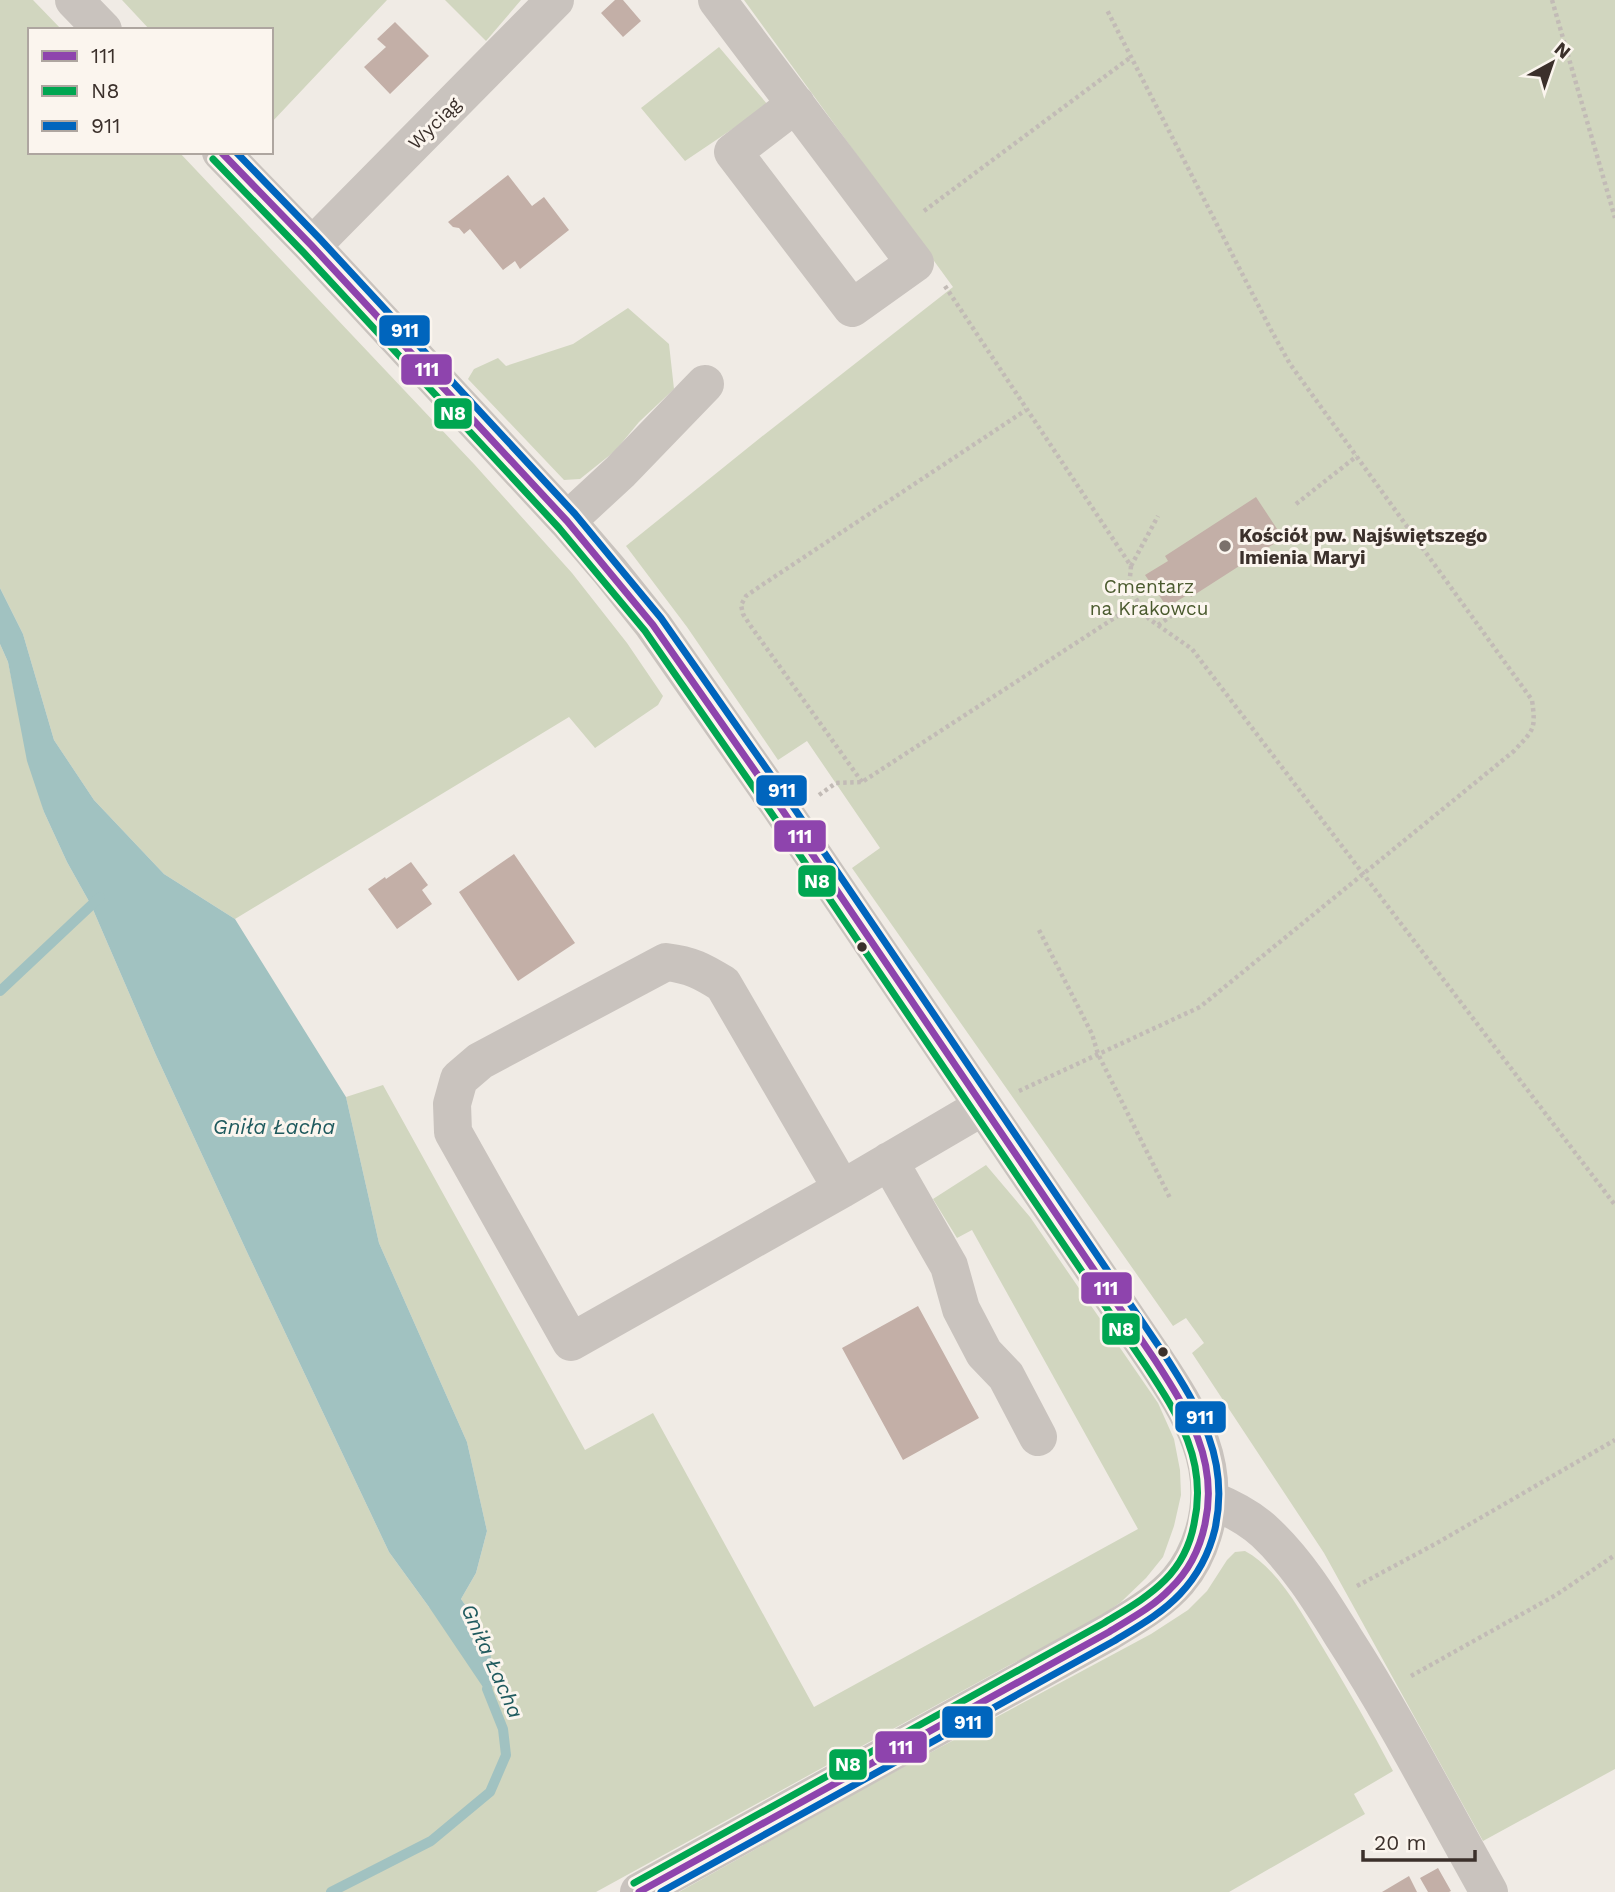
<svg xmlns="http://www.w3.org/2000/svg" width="1615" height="1892" font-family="'Work Sans',sans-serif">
<rect width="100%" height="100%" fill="#f0ebe5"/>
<!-- green -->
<path fill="#d1d6bf" d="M0,0H33L62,30H30V152H179L474,464L572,573L627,643L663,696L658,705L595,748L569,717L235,919L164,874L94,800L54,740L23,634L0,588Z
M122,0H387L271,123V30H150Z
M445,0H521L486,41Z
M744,0H1615V1769L1483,1841L1324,1553L1192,1353L1204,1343L1186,1318L1173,1326L852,868L880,848L807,741L778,760L687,627L626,546L760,438L953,287Z
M719,47L768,105L685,161L641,108Z
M628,308L669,344L674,389L639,422L615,451L580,479L564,480L468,379L474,369L498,358L506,366L573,344Z
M0,644L8,662L17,705L44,812L67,862L91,905L155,1053L247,1252L389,1552L429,1607L490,1640L461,1599L476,1573L487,1531L467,1442L379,1243L346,1097L383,1085L585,1450L653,1413L814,1707L1138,1529L972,1230L957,1238L933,1199L986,1165L1030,1217L1158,1403L1174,1439L1180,1470L1181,1495L1174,1526L1163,1557L1146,1578L1121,1602L1088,1625L1006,1667L596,1892H0Z
M1245,1551C1279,1569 1303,1616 1323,1648C1347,1688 1371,1729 1393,1771L1354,1794L1365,1814L1229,1892H679L870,1785L1151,1634L1188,1610L1207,1591L1227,1560L1235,1552Z"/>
<!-- water -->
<path fill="#a1c2c1" d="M0,588L23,634L54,740L94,800L164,874L235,919L346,1097L379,1243L467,1442L487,1531L476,1573L461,1599L490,1640L493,1702L429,1607L389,1552L247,1252L155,1053L91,905L67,862L44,812L27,761L8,662L0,644Z"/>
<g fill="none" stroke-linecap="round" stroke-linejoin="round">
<!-- stream -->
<path stroke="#a1c2c1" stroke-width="10" d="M0,991L100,897
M331,1892L431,1841L490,1792L506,1755L503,1729L487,1689"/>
</g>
<!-- building -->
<path fill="#c3afa7" d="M615,0H623L641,21L623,37L601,13Z
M395,22L429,56L390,94L364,67L386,47L377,39Z
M508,175L532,206L544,197L569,230L520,269L515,261L503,270L470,229L464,234L459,228L453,227L448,222Z
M1256,497L1283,538L1191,597L1189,594L1167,607L1145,575L1168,561L1165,556Z
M514,854L575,943L518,981L459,892Z
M411,862L428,885L422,890L432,904L397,929L368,889L385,877L386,879Z
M918,1306L979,1418L903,1460L842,1348Z
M1438,1868L1451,1891L1449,1892H1428L1420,1878Z
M1409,1876L1417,1892H1382Z"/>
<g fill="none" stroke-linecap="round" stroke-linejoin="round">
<!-- path -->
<path stroke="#c2bbb6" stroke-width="4.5" stroke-dasharray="3.5 3.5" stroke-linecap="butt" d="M1552,0L1615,218
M924,211L1131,57
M945,286L1131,566L1129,588L1149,619L1192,649L1615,1205
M1296,504L1357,456
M1131,566L1158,516
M1158,625L1187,605
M862,782L750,625L743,614L741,605L746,596L756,589L1026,410
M819,795L836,783L862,782L1139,602
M1039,930L1092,1034L1098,1054L1170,1198
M1019,1091L1200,1007L1514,751C1534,729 1536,730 1532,700L1290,364L1271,330L1107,10
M1357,1586L1437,1543L1615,1440
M1411,1676L1556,1595L1615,1555"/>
<!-- minor -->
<path stroke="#c9c3be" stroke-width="38" d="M74,0L103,30
M717,0L915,263L852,308L733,152L796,104
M221,152L312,246L567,521L609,570L653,625L783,811L1155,1360C1191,1414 1224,1467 1203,1534C1198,1551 1189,1568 1178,1581C1159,1603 1133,1617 1109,1632L639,1892
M312,246L555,0
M567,521L620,472L705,384
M889,1161L949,1266L961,1309L984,1353L1006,1376L1038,1437
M842,1189L723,984C702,971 691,965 666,962L480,1061L459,1079L452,1104L453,1132L571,1342L842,1189L982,1107
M1211,1500C1231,1508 1249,1517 1265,1532C1298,1563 1321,1601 1344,1638C1397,1720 1441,1807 1489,1892"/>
<defs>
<path id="bus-1" d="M221,152L312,246L567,521L653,625L783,811L1155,1360C1188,1411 1219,1461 1205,1524C1200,1548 1189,1571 1170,1589C1153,1607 1130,1619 1109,1632L639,1892"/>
<path id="bus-2" d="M213,159L304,253L559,528L645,631L774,817L1146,1366C1179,1416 1208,1462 1194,1524C1190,1545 1180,1565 1165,1580C1147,1598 1125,1610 1104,1623L634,1883"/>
<path id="bus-3" d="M236,152L320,239L575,514L661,618L792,805L1164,1354C1200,1410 1230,1460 1215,1529C1209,1554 1197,1576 1180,1594C1161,1614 1137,1627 1114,1641L661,1892"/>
</defs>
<!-- bus-1 casing -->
<use href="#bus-1" stroke="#fbf5ee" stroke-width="12"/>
<!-- bus-2 casing -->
<use href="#bus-2" stroke="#fbf5ee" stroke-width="12"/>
<!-- bus-3 casing -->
<use href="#bus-3" stroke="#fbf5ee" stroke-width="12"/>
<!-- bus-1 -->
<use href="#bus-1" stroke="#8e44ad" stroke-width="7"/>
<!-- bus-2 -->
<use href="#bus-2" stroke="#00a651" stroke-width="7"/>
<!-- bus-3 -->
<use href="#bus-3" stroke="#0065bd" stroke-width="7"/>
</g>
<!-- markers -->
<circle fill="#7a716c" stroke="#fbf5ee" stroke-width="2.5" cx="1225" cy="546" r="7"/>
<g fill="#3b302b" stroke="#fbf5ee" stroke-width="2.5">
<circle cx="862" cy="947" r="6"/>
<circle cx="1163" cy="1352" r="6"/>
</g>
<g text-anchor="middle" stroke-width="6" stroke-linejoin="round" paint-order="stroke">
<!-- street labels -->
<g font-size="19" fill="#3b302b" stroke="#fbf5ee">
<text transform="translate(434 123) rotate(-45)" y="7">Wyciąg</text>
</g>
<!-- poi labels -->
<g font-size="19" font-weight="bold" fill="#3b302b" stroke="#fbf5ee" text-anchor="start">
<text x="1239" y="542">Kościół pw. Najświętszego<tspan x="1239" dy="22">Imienia Maryi</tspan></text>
</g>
<!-- park labels -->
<g font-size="19" fill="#4a5a2e" stroke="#fbf5ee">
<text x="1149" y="593">Cmentarz<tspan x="1149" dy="22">na Krakowcu</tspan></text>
</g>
<!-- water labels -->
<g font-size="21" font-style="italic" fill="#1f5a5e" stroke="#fbf5ee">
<text x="274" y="1134">Gniła Łacha</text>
<text transform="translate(492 1661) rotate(66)" y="7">Gniła Łacha</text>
</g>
</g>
<g stroke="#fbf5ee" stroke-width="2.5">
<rect x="378" y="314" width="53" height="33" rx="7" fill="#0065bd"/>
<rect x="400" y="353" width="53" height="33" rx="7" fill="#8e44ad"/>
<rect x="433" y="397" width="40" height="33" rx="7" fill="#00a651"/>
<rect x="755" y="774" width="53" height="33" rx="7" fill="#0065bd"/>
<rect x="773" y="819" width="54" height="34" rx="7" fill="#8e44ad"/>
<rect x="797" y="864" width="40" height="34" rx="7" fill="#00a651"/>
<rect x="1080" y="1271" width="53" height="34" rx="7" fill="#8e44ad"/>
<rect x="1101" y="1312" width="40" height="34" rx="7" fill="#00a651"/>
<rect x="1174" y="1400" width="53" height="34" rx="7" fill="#0065bd"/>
<rect x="941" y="1705" width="53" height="34" rx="7" fill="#0065bd"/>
<rect x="874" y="1730" width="54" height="34" rx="7" fill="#8e44ad"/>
<rect x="828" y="1748" width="40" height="33" rx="7" fill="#00a651"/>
</g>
<g font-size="19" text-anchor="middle" font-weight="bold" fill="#fff">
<text x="405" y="337">911</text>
<text x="427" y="376">111</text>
<text x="453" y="420">N8</text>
<text x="782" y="797">911</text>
<text x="800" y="843">111</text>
<text x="817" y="888">N8</text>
<text x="1106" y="1295">111</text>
<text x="1121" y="1336">N8</text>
<text x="1200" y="1424">911</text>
<text x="968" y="1729">911</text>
<text x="901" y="1754">111</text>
<text x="848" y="1771">N8</text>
</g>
<!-- legend -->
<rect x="28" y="28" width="245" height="126" fill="#fbf5ee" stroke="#aea6a0" stroke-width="2"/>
<rect x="42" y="51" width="35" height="10" fill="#8e44ad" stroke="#aea6a0" stroke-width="2"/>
<text x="91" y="63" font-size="21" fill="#3b302b">111</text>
<rect x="42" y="86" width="35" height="10" fill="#00a651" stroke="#aea6a0" stroke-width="2"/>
<text x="91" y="98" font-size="21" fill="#3b302b">N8</text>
<rect x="42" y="121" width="35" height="10" fill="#0065bd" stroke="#aea6a0" stroke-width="2"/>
<text x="91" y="133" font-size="21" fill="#3b302b">911</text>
<!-- north arrow -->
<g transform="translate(1552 63) rotate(40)" stroke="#fbf5ee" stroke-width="5" paint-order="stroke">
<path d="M0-5L12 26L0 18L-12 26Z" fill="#3b302b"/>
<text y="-10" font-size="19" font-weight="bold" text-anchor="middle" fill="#3b302b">N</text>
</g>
<!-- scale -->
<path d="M1363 1850v10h112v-10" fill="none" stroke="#3b302b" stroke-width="3.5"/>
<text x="1374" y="1850" font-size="21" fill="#3b302b" stroke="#fbf5ee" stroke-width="5" paint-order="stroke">20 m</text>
</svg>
